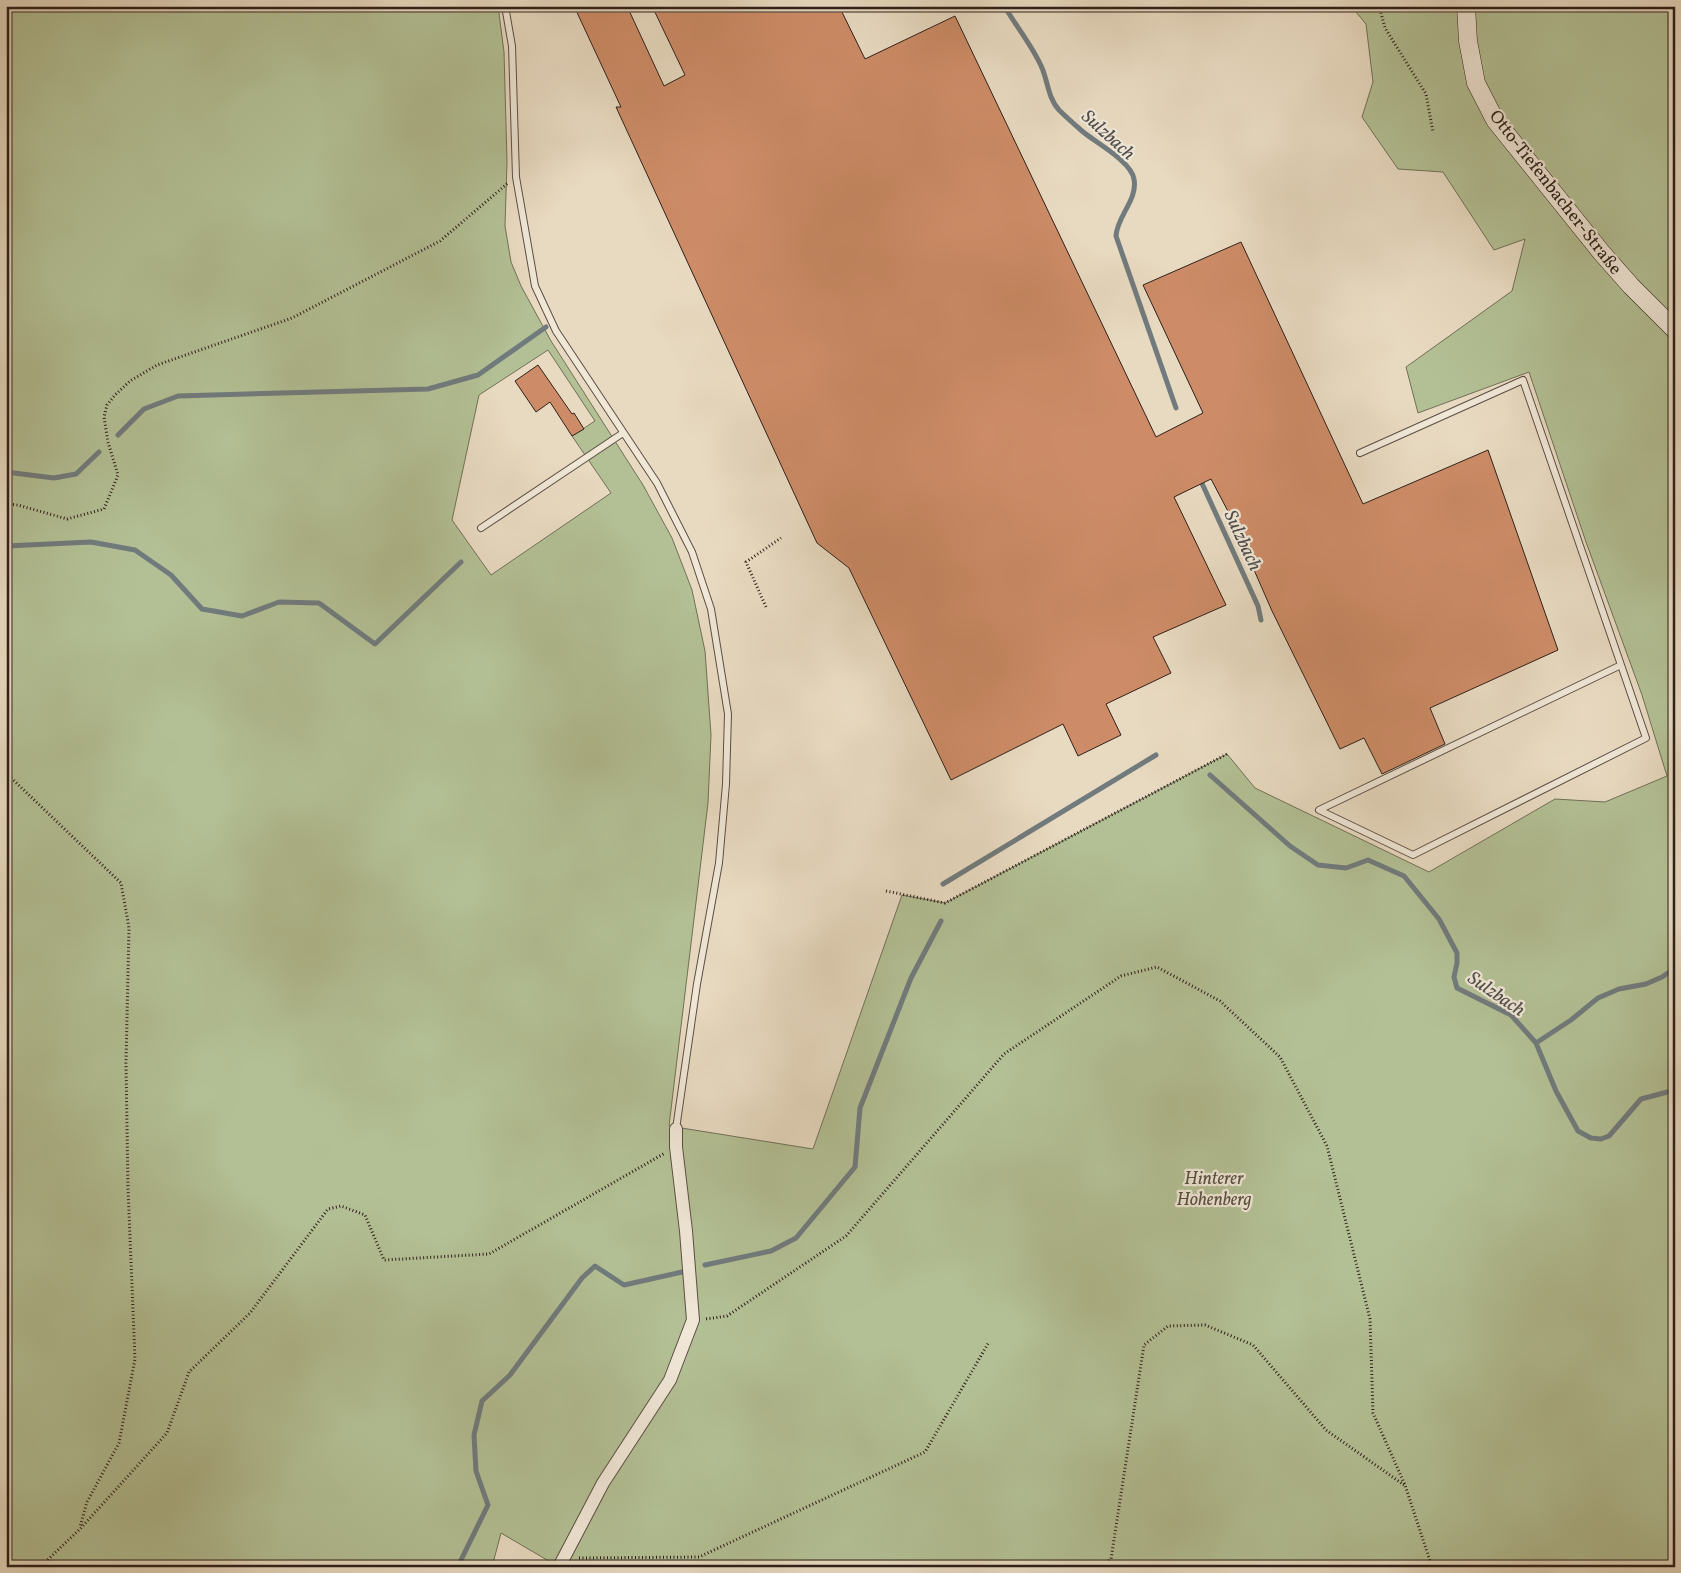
<svg xmlns="http://www.w3.org/2000/svg" width="1681" height="1573" font-family="Vollkorn,serif">
<rect width="100%" height="100%" fill="#e8dac1"/>
<filter id="stains"><feTurbulence type="fractalNoise" baseFrequency=".004" numOctaves="4"/><feColorMatrix values="0 0 0 0 .2 0 0 0 0 .09 0 0 0 0 .02 0 0 0 .5 -.17"/></filter>
<radialGradient id="worn" r=".72"><stop offset=".6" stop-color="#630" stop-opacity="0"/><stop offset="1" stop-color="#630" stop-opacity=".3"/></radialGradient>
<!-- green -->
<path fill="#b3c095" stroke="#707058" fill-rule="evenodd" d="M6,6H498L504,52L507,162L505,226L511,262L521,286L551,341L643,485L672,538L692,590L705,651L711,735L708,803L669,1126L813,1149L902,895L945,903L1227,754L1255,788L1429,872L1555,799L1605,802L1667,776L1642,695L1586,542L1529,372L1418,413L1406,367L1512,291L1525,239L1494,250L1443,172L1398,169L1362,117L1373,82L1366,24L1351,6H1675V1567H559L501,1533L492,1567H6ZM548,350L595,421L572,436L611,493L491,575L452,520L479,395Z"/>
<g fill="none" stroke-linecap="round" stroke-linejoin="round">
<!-- stream -->
<path stroke="#717b7d" stroke-width="5" d="M1002,6L1008,12C1019,30 1034,49 1042,68C1048,82 1048,98 1059,110C1066,117 1074,124 1082,131C1096,143 1131,161 1134,179C1138,200 1117,216 1116,236L1176,408
M118,435L144,409L178,396L428,389L478,375L546,327
M6,472L54,478L76,474L99,452
M1200,479L1258,606L1261,620
M6,546L91,542L135,550L171,575L202,609L242,616L279,602L319,603L375,644L461,562
M1210,775L1290,846L1318,865L1346,868L1368,860L1404,876L1439,919L1457,953V963L1454,977L1457,988L1511,1015L1536,1043L1556,1091L1578,1131L1591,1138L1601,1139L1609,1136L1641,1099L1675,1090
M943,884L1156,755
M1536,1043L1571,1020L1598,998L1619,989L1646,984L1662,977L1675,968
M705,1265L771,1251L796,1238L855,1167L860,1108L911,978L941,921
M461,1567V1560L488,1505L476,1471L474,1435L482,1401L510,1375L582,1278L595,1266L624,1285L682,1272"/>
</g>
<!-- building -->
<path fill="#cd8c67" stroke="#2e201b" d="M574,6H627L664,86L685,75L652,6H839L865,59L955,16L1156,437L1203,413L1143,285L1241,242L1363,504L1488,450L1558,650L1430,708L1445,744L1382,774L1364,738L1340,749L1272,611L1230,515L1211,479L1174,497L1226,605L1153,637L1171,673L1106,704L1121,735L1078,756L1063,724L951,780L849,568L817,543L616,107H621Z
M538,365L572,414L574,413L584,429L572,436L550,402L536,412L515,381Z"/>
<g fill="none" stroke-linecap="round" stroke-linejoin="round">
<defs>
<path id="lane" d="M505,6L512,46L516,177L535,286L556,331L657,483L692,552L711,609L728,714L726,784L719,863L697,984L676,1129
M1360,453L1523,380L1621,665
M481,528L623,433
M1621,665L1646,738L1413,855L1319,810Z"/>
<path id="street" d="M559,1567L603,1483L670,1380L693,1320L686,1231L676,1147V1129"/>
<path id="secondary" d="M1466,6L1468,41L1476,83L1495,120L1601,252L1631,286L1675,330"/>
</defs>
<!-- lane casing -->
<use href="#lane" stroke="#5c4e44" stroke-width="8"/>
<!-- street casing -->
<use href="#street" stroke="#5c4e44" stroke-width="14"/>
<!-- secondary casing -->
<use href="#secondary" stroke="#2e201b" stroke-width="19"/>
<!-- path -->
<path stroke="#2e201b" stroke-width="3" stroke-dasharray="1 2.5" stroke-linecap="butt" d="M1379,6L1385,28L1426,94L1433,132
M6,504L18,505L67,519L104,509L118,475L108,442L104,417L107,405L115,395L130,381L157,365L292,318L440,241L508,183
M766,607L746,562L781,538
M6,773L121,883L129,928L126,1063L128,1189L135,1359L119,1443L87,1502L80,1527
M886,891L945,903L1227,754
M706,1319L727,1316L846,1236L1004,1054L1121,976L1157,967L1220,1001L1280,1057L1327,1146L1370,1319L1373,1413L1405,1485L1432,1567
M579,1558L699,1557L925,1452L989,1342
M40,1567L80,1529L167,1433L189,1372L250,1313L328,1209L341,1206L365,1215L384,1260L489,1254L665,1153
M1100,1567L1111,1559L1144,1345L1168,1326L1205,1325L1253,1345L1326,1430L1404,1485"/>
<!-- lane -->
<use href="#lane" stroke="#f0e7d7" stroke-width="6"/>
<!-- street -->
<use href="#street" stroke="#f0e7d7" stroke-width="12"/>
<!-- secondary -->
<use href="#secondary" stroke="#f0e7d7" stroke-width="18"/>
</g>
<g text-anchor="middle" stroke-width="4.5" stroke-linejoin="round" paint-order="stroke">
<!-- street labels -->
<g font-size="18" fill="#2e201b" stroke="#f0e7d7">
<text transform="translate(1556 192) rotate(52)" y="6">Otto-Tiefenbacher-Straße</text>
</g>
<!-- park labels -->
<g font-size="18" font-style="italic" fill="#565040" stroke="#f0e7d7">
<text x="1214" y="1184">Hinterer<tspan x="1214" dy="21">Hohenberg</tspan></text>
</g>
<!-- water labels -->
<g font-size="19" font-style="italic" fill="#4f4d4c" stroke="#f0e7d7">
<text transform="translate(1109 134) rotate(42)" y="7">Sulzbach</text>
<text transform="translate(1244 540) rotate(65)" y="7">Sulzbach</text>
<text transform="translate(1497 993) rotate(34)" y="7">Sulzbach</text>
</g>
</g>
<!-- margin -->
<rect width="1681" height="1573" fill="none" stroke="#e8dac1" stroke-width="25"/>
<rect x="8" y="8" width="1666" height="1558" fill="none" stroke="#2e201b" stroke-width="2.5"/>
<rect x="12" y="12" width="1656" height="1548" fill="none" stroke="#2e201b"/>
<rect width="100%" height="100%" filter="url(#stains)"/>
<rect width="100%" height="100%" fill="url(#worn)"/>
</svg>
